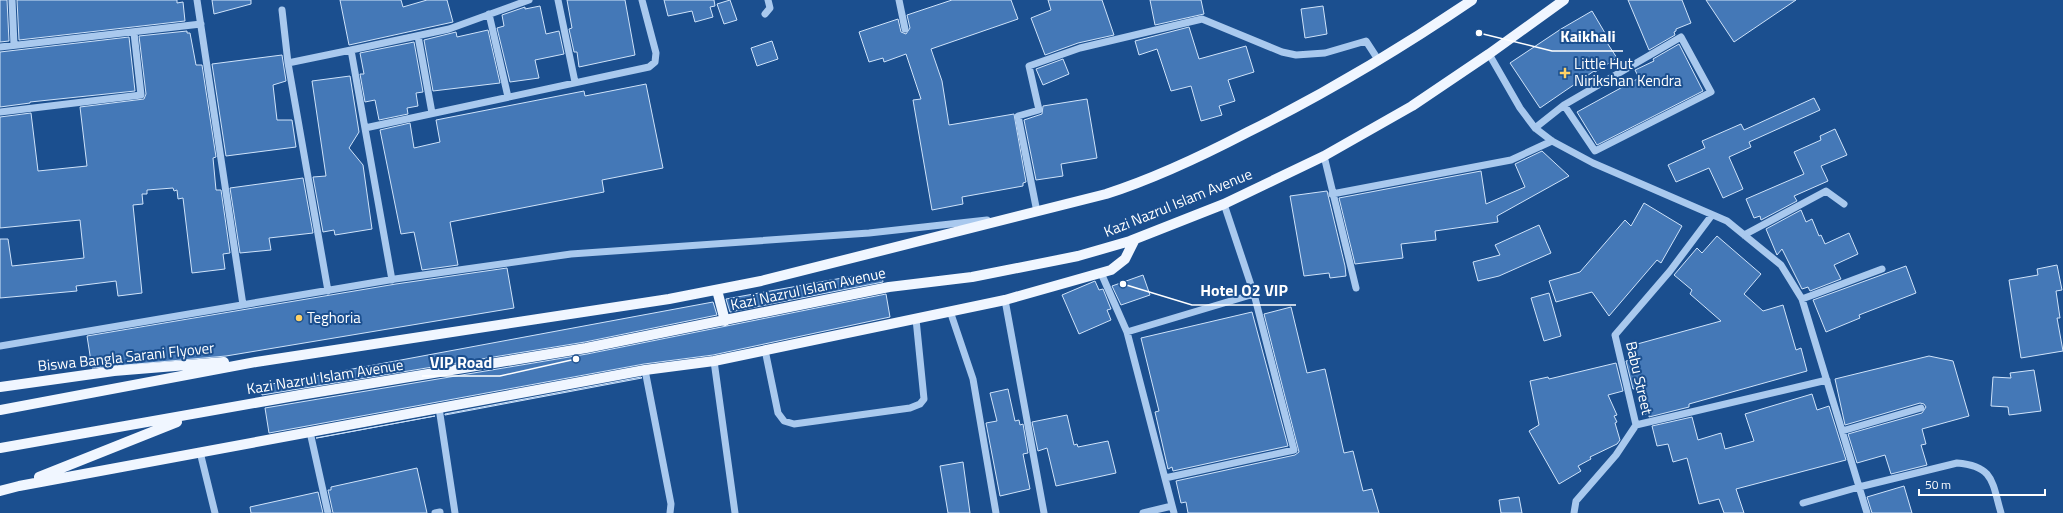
<svg xmlns="http://www.w3.org/2000/svg" width="2063" height="513" font-family="'Titillium Web',sans-serif">
<rect width="100%" height="100%" fill="#1b4f8f"/>
<!-- building -->
<path fill="#4478b7" stroke="#cfe3fa" d="M0,0H7L9,41L0,42Z
M17,0H177V3L183,2L185,21L19,40Z
M212,0H251V4L214,14Z
M340,0H401L403,7L427,0H447L453,22L349,45Z
M567,0H625L635,55L579,67L577,52H574L569,29L572,28Z
M664,0H714L715,6L710,7L713,17L695,22L692,11L668,16Z
M730,0L737,20L724,24L717,4Z
M952,0H1011L1018,19L931,49L942,81L949,125L1014,114L1026,182L1023,183V186L962,197L963,204L932,210L913,100L921,99L906,54L884,62L883,58L869,62L859,32L898,19L901,32L906,34L910,28L907,15Z
M1048,0H1102L1114,35L1078,43L1045,55L1031,18L1051,10Z
M1150,0H1201L1204,14L1155,25Z
M1628,0H1682L1691,23L1676,29V31L1674,32L1675,35L1649,50Z
M1706,0H1796L1734,42Z
M540,6L546,34L559,31L564,54L535,60L539,78L510,82L497,28L504,26L502,15L525,7V9Z
M1323,6L1327,34L1305,38L1301,9Z
M1592,11L1605,33L1602,35L1617,58L1595,72L1594,71L1540,108L1510,63L1561,29Z
M1189,27L1199,59L1246,46L1254,72L1228,80L1235,101L1219,106L1222,115L1201,121L1191,86L1171,91L1157,49L1139,55L1135,41Z
M488,30L500,83L433,91L424,40L456,32L457,37Z
M187,31V33H190L196,65H202L216,157L213,158L216,190H221L230,253L223,254L225,269L192,273L183,198L178,199L177,190L174,191L173,188L147,190V194H142L143,204L133,205L142,293L118,296L116,281L76,286L77,291L0,298V239H8L12,266L84,258L80,220L0,228V117L31,113L38,171L87,166L80,107L144,99L146,94L139,36Z
M129,37L135,91L30,102V103L0,107V52Z
M772,41L778,59L757,66L751,48Z
M414,42L423,92L416,93L418,106L407,108L408,114L379,120L375,100L365,102L360,74H364L360,53Z
M1679,44L1703,91L1597,145L1577,112L1639,78L1635,70L1654,61L1653,59Z
M282,55L286,81L273,85L277,120H292L296,147L226,156L212,64Z
M1063,59L1069,74L1043,85L1036,69Z
M350,76L359,132L349,148L363,165L372,229L335,235L334,230L323,232L313,177L326,176L312,81Z
M646,84L663,168L602,180L604,192L450,222L458,265L422,270L414,232L401,234L380,130L410,123L414,148L440,142L436,120L584,91L585,96Z
M1814,98L1820,110L1749,142L1751,147L1729,157L1743,189L1723,198L1709,168L1676,182L1668,165L1705,148L1702,141L1741,124L1744,130Z
M1087,99L1097,158L1061,164L1063,176L1036,180L1024,120L1042,114L1043,106Z
M1835,129L1847,155L1821,166L1828,181L1794,196L1797,201L1761,220L1760,216L1754,218L1746,199L1804,174L1794,152L1821,140L1820,136Z
M1542,151L1569,176L1497,216L1498,222L1435,231L1436,240L1401,244L1403,258L1355,264L1339,198L1481,171L1486,204L1525,187L1515,164Z
M303,178L313,233L269,238L271,250L240,253L230,188Z
M1327,191L1345,266L1346,276L1330,278L1329,273L1304,276L1290,196Z
M1644,203L1682,226L1661,263L1657,260L1609,316L1592,292L1556,302L1549,281L1580,272L1625,220L1631,226Z
M1801,210L1806,222L1812,219L1819,236L1821,235L1825,244L1849,233L1858,254L1834,265L1841,279L1810,291L1808,287L1802,289L1782,249L1777,255L1766,229Z
M1539,225L1551,253L1499,276L1478,281L1473,262L1500,255L1495,245Z
M1717,236L1761,274L1744,294L1763,311L1783,305L1796,350L1801,348L1807,371L1689,404V407L1649,417V413L1645,414L1638,388L1633,389L1626,361L1634,359L1630,346L1721,321L1690,294L1692,290L1674,275L1697,248L1702,253Z
M2057,265L2062,290L2056,291L2060,318H2057L2063,351L2021,358L2009,280L2038,275L2037,269Z
M1906,266L1916,293L1859,315L1860,318L1826,332L1813,300Z
M507,268L514,308L226,356L92,368L87,336L396,284Z
M881,271L883,282L730,312L726,299Z
M1143,275L1150,295L1121,305L1112,286Z
M1095,281L1099,290L1103,289L1111,309L1107,310L1111,320L1079,334L1062,295Z
M1549,293L1561,336L1544,341L1531,298Z
M886,294L890,317L713,355L644,364L269,433L265,408L587,354Z
M713,302L717,315L585,342L262,395L261,386Z
M1291,307L1307,373L1325,369L1344,453L1353,451L1363,491L1372,489L1379,513H1188L1186,502L1181,503L1176,481L1295,455L1299,452L1264,314Z
M1252,312L1288,446L1173,471L1172,467L1168,469L1155,412L1159,411L1141,338Z
M1929,356L1953,361L1969,416L1922,429L1926,444L1921,445L1927,465L1891,474L1885,455L1857,463L1848,434L1922,413L1926,407L1924,404L1920,403L1845,425L1835,379Z
M1616,363L1623,391L1608,395L1617,415L1614,416L1617,422L1615,423L1620,440L1617,444L1590,457L1591,459L1578,466L1581,471L1559,484L1529,431L1539,425L1530,381L1548,377L1549,379Z
M2034,370L2041,411L2009,415L2008,407L1991,406L1993,377L2011,378L2010,373Z
M641,377L642,378L445,415V414Z
M1008,389L1015,421L1019,420L1020,425L1023,424L1028,453L1023,454L1030,489L1000,496L986,423L997,421L990,393Z
M1812,394L1817,410L1829,406L1846,460L1736,489L1744,513H1724L1719,499L1699,504L1687,458L1673,462L1668,444L1657,446L1652,426L1692,417L1698,440L1721,433L1725,449L1754,441L1745,414Z
M1067,415L1074,445L1077,444L1078,447L1108,441L1116,473L1056,486L1047,448L1038,451L1032,422Z
M435,416L317,438H316Z
M963,462L970,513H948L940,466Z
M417,468L427,513H333L328,490H331V487Z
M1904,486L1912,513H1872L1867,497Z
M318,492L323,513H251L250,507Z
M1519,497L1522,513H1501L1499,500Z"/>
<g fill="none" stroke-linecap="round" stroke-linejoin="round">
<!-- minor -->
<path stroke="#a9c9ee" stroke-width="7" d="M12,0L14,45
M197,0L243,305
M558,0L575,82
M899,0L905,29
M282,10L288,63
M489,14L508,97
M765,14L770,8L768,0
M418,36L432,113
M0,47L201,24
M1489,54L1520,108L1535,128L1552,141L1593,163L1727,221L1781,265L1802,299L1867,513
M0,112L141,95L134,33
M365,128L649,67L655,62L656,53L642,0
M1535,128L1564,105L1681,37L1711,92L1595,151L1564,105
M1324,156L1356,288
M1332,194L1511,160L1552,141
M1037,212L1018,116L1039,110L1029,66L1080,48L1202,19L1282,52L1296,55L1325,53L1366,41L1379,61
M1744,235L1826,191L1844,204
M1101,273L1127,332L1174,513
M392,280L351,50L449,29L529,0
M328,291L288,63L351,50
M1802,299L1882,269
M1005,300L1044,513
M950,311L973,379L996,513
M1127,332L1254,294
M0,346L395,279L571,254L869,233L987,220
M765,350L778,413L784,421L794,424L910,408L920,404L924,399L916,319
M714,361L735,513
M645,370L671,504L670,513
M439,408L455,513
M1636,425L1827,380
M1842,431L1921,408
M310,432L328,513
M200,452L215,513
M1165,478L1294,450L1254,294L1224,204
M1803,503L1859,487L1957,463C1994,466 1992,482 2001,513
M435,513L440,512
M1143,513L1172,506
M1574,513L1576,501L1616,455L1636,425L1615,335L1670,271L1712,215"/>
<!-- major -->
<path stroke="#f0f6ff" stroke-width="10" d="M717,290L725,321
M0,387L114,371L224,362
M0,410L256,362L669,299L761,281L1106,194C1156,178 1202,156 1248,132C1326,93 1400,49 1472,0
M0,448L300,395L586,348L889,287L972,277L1078,256L1130,241L1224,204L1324,156L1412,106L1489,54L1564,0
M39,477L177,422
M0,491L19,486L645,370L714,361L1005,300L1111,270L1125,259L1135,239"/>
</g>
<!-- markers -->
<g fill="#ffd166" stroke="#1b4f8f" stroke-width="1.5">
<path d="M1563 67h4v4h4v4h-4v4h-4v-4h-4v-4h4z"/>
<circle cx="299" cy="318" r="4"/>
</g>
<g text-anchor="middle" stroke-width="4" stroke-linejoin="round" paint-order="stroke">
<!-- poi labels -->
<g font-size="15" fill="#fff" stroke="#1b4f8f" text-anchor="start">
<text x="1574" y="69">Little Hut<tspan x="1574" dy="17">Nirikshan Kendra</tspan></text>
<text x="307" y="323">Teghoria</text>
</g>
<!-- street labels -->
<g font-size="15" fill="#fff" stroke="#1b4f8f">
<text transform="translate(1178 203) rotate(-22)" y="5">Kazi Nazrul Islam Avenue</text>
<text transform="translate(808 289) rotate(-12)" y="5">Kazi Nazrul Islam Avenue</text>
<text transform="translate(126 357) rotate(-6)" y="5">Biswa Bangla Sarani Flyover</text>
<text transform="translate(325 377) rotate(-9)" y="5">Kazi Nazrul Islam Avenue</text>
<text transform="translate(1639 378) rotate(77)" y="5">Babu Street</text>
</g>
</g>
<!-- callouts -->
<path fill="none" stroke="#fff" stroke-width="1.5" d="M1479 33L1552 51H1623M1123 284L1192 305H1296M576 359L500 376H422"/>
<g fill="#fff" stroke="#1b4f8f" stroke-width="1.5">
<circle cx="1479" cy="33" r="4"/>
<circle cx="1123" cy="284" r="4"/>
<circle cx="576" cy="359" r="4"/>
</g>
<g font-size="16" text-anchor="middle" font-weight="bold" fill="#fff" stroke="#1b4f8f" stroke-width="4" stroke-linejoin="round" paint-order="stroke">
<text x="1588" y="42">Kaikhali</text>
<text x="1244" y="296">Hotel O2 VIP</text>
<text x="461" y="368">VIP Road</text>
</g>
<!-- scale -->
<path d="M1919 489v6h126v-6" fill="none" stroke="#ffffff" stroke-width="2"/>
<text x="1925" y="489" font-size="12" fill="#ffffff" stroke="#1b4f8f" stroke-width="3" paint-order="stroke">50 m</text>
</svg>
